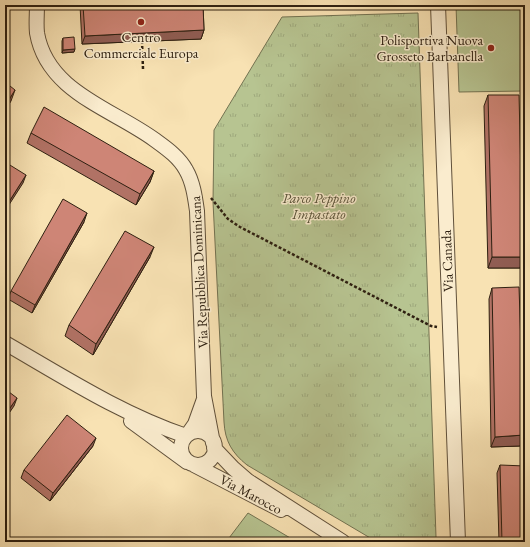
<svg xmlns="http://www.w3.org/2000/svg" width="530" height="547" font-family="'EB Garamond',serif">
<defs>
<pattern id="park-tufts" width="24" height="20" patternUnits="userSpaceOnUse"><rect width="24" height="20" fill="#b7c491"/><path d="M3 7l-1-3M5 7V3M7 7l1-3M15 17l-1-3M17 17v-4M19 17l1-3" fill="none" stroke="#9ea87c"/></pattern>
</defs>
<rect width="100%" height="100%" fill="#f8e2b3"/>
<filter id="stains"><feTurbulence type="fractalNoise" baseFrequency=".005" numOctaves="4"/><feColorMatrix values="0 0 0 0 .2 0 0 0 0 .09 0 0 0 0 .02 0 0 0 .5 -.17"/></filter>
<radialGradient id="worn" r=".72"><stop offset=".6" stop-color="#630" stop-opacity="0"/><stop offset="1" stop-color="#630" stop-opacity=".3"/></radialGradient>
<!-- green -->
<path fill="#b7c491" stroke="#727251" d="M456,5H525V91L459,92Z
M248,513L297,542H226Z"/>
<!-- park -->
<path fill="url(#park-tufts)" stroke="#727251" d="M418,13L436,537L434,542H377L247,465C232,453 225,441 224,422L213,202L214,130L282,17Z"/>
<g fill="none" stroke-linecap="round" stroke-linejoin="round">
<defs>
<path id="street" d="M37,5C37,14 36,24 37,33C47,92 113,109 155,140C166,148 179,157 186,170C193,182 195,197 197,211L204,396L213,443
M438,5L458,542
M5,343C64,377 121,414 186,436
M131,421L187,462
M181 448a17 17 0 1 1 34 0a17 17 0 1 1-34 0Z
M188,434L195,424L204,399
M214,448L233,468L248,481L343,542
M194,465L281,510"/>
</defs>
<!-- street casing -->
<use href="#street" stroke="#60503a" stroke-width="16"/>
<!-- path -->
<path stroke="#2e2011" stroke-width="2.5" stroke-dasharray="3 2" stroke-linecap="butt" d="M142,41L143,69
M211,198L228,219L240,227L431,326L437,327"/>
<!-- street -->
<use href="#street" stroke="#faecce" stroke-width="14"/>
</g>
<!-- wall -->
<path fill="#b17265" stroke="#2e2011" d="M80,5H203L204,30L201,39L82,44Z
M63,38L74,52L62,53V41Z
M488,95L520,268H488L484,106Z
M31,133L154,171L150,182L136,205L27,143Z
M84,222L32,313L8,299L11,291Z
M150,257L93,355L65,336L69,325Z
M492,288L524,435L520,446L491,447L489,299Z
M93,446L50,501L21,478L24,470Z
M500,465L525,542H499L497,473Z"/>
<!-- shaded-wall -->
<path fill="#905d53" stroke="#2e2011" d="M204,30L201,39L82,44L85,36Z
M75,49L74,52L62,53L63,50Z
M15,90L11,101L5,111V106Z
M154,171L150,182L136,205L140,194Z
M26,175L23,183L5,211V208Z
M87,213L84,222L32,313L35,305Z
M154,247L150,257L93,355L96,344Z
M492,257H523L520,268H488Z
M17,398L14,406L5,419V415Z
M524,435L520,446L491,447L495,437Z
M96,438L93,446L50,501L53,493Z"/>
<!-- building -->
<path fill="#ce8576" stroke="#2e2011" d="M83,5H203L204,30L85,36Z
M74,37L75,49L63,50V38Z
M5,82L15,90L5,106Z
M488,95H519L523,257H492Z
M44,107L154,171L140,194L31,133Z
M5,162L26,175L5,208Z
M63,199L87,213L35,305L11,291Z
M125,231L154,247L96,344L69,325Z
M519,287L524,435L495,437L492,288Z
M5,389L17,398L5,415Z
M67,415L96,438L53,493L24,470Z
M500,465L525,466V542H502Z"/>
<!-- markers -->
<g fill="#8f2418" stroke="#faecce" stroke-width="1.5">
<circle cx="141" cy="22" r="4"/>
<circle cx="491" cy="48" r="4"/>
</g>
<g text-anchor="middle" stroke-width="3" stroke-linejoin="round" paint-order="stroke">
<!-- poi labels -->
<g font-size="14" fill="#2e2011" stroke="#faecce">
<text x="141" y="42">Centro<tspan x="141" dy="16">Commerciale Europa</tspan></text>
<text x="483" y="45" text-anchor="end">Polisportiva Nuova<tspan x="483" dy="16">Grosseto Barbanella</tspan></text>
</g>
<!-- park labels -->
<g font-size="14" font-style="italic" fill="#575137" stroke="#faecce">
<text x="319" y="203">Parco Peppino<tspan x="319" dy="16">Impastato</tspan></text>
</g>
<!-- street labels -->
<g font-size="14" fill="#2e2011" stroke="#faecce">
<text transform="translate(447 261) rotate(-92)" y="5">Via Canada</text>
<text transform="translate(199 272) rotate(-93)" y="5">Via Repubblica Dominicana</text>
<text transform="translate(251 494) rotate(28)" y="5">Via Marocco</text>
</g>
</g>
<!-- margin -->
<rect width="530" height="547" fill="none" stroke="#f8e2b3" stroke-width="20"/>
<rect x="6" y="6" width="518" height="535" fill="none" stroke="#2e2011" stroke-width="2"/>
<rect x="10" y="10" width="510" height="527" fill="none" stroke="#2e2011"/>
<rect width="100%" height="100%" filter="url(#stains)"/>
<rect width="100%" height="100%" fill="url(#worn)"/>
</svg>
